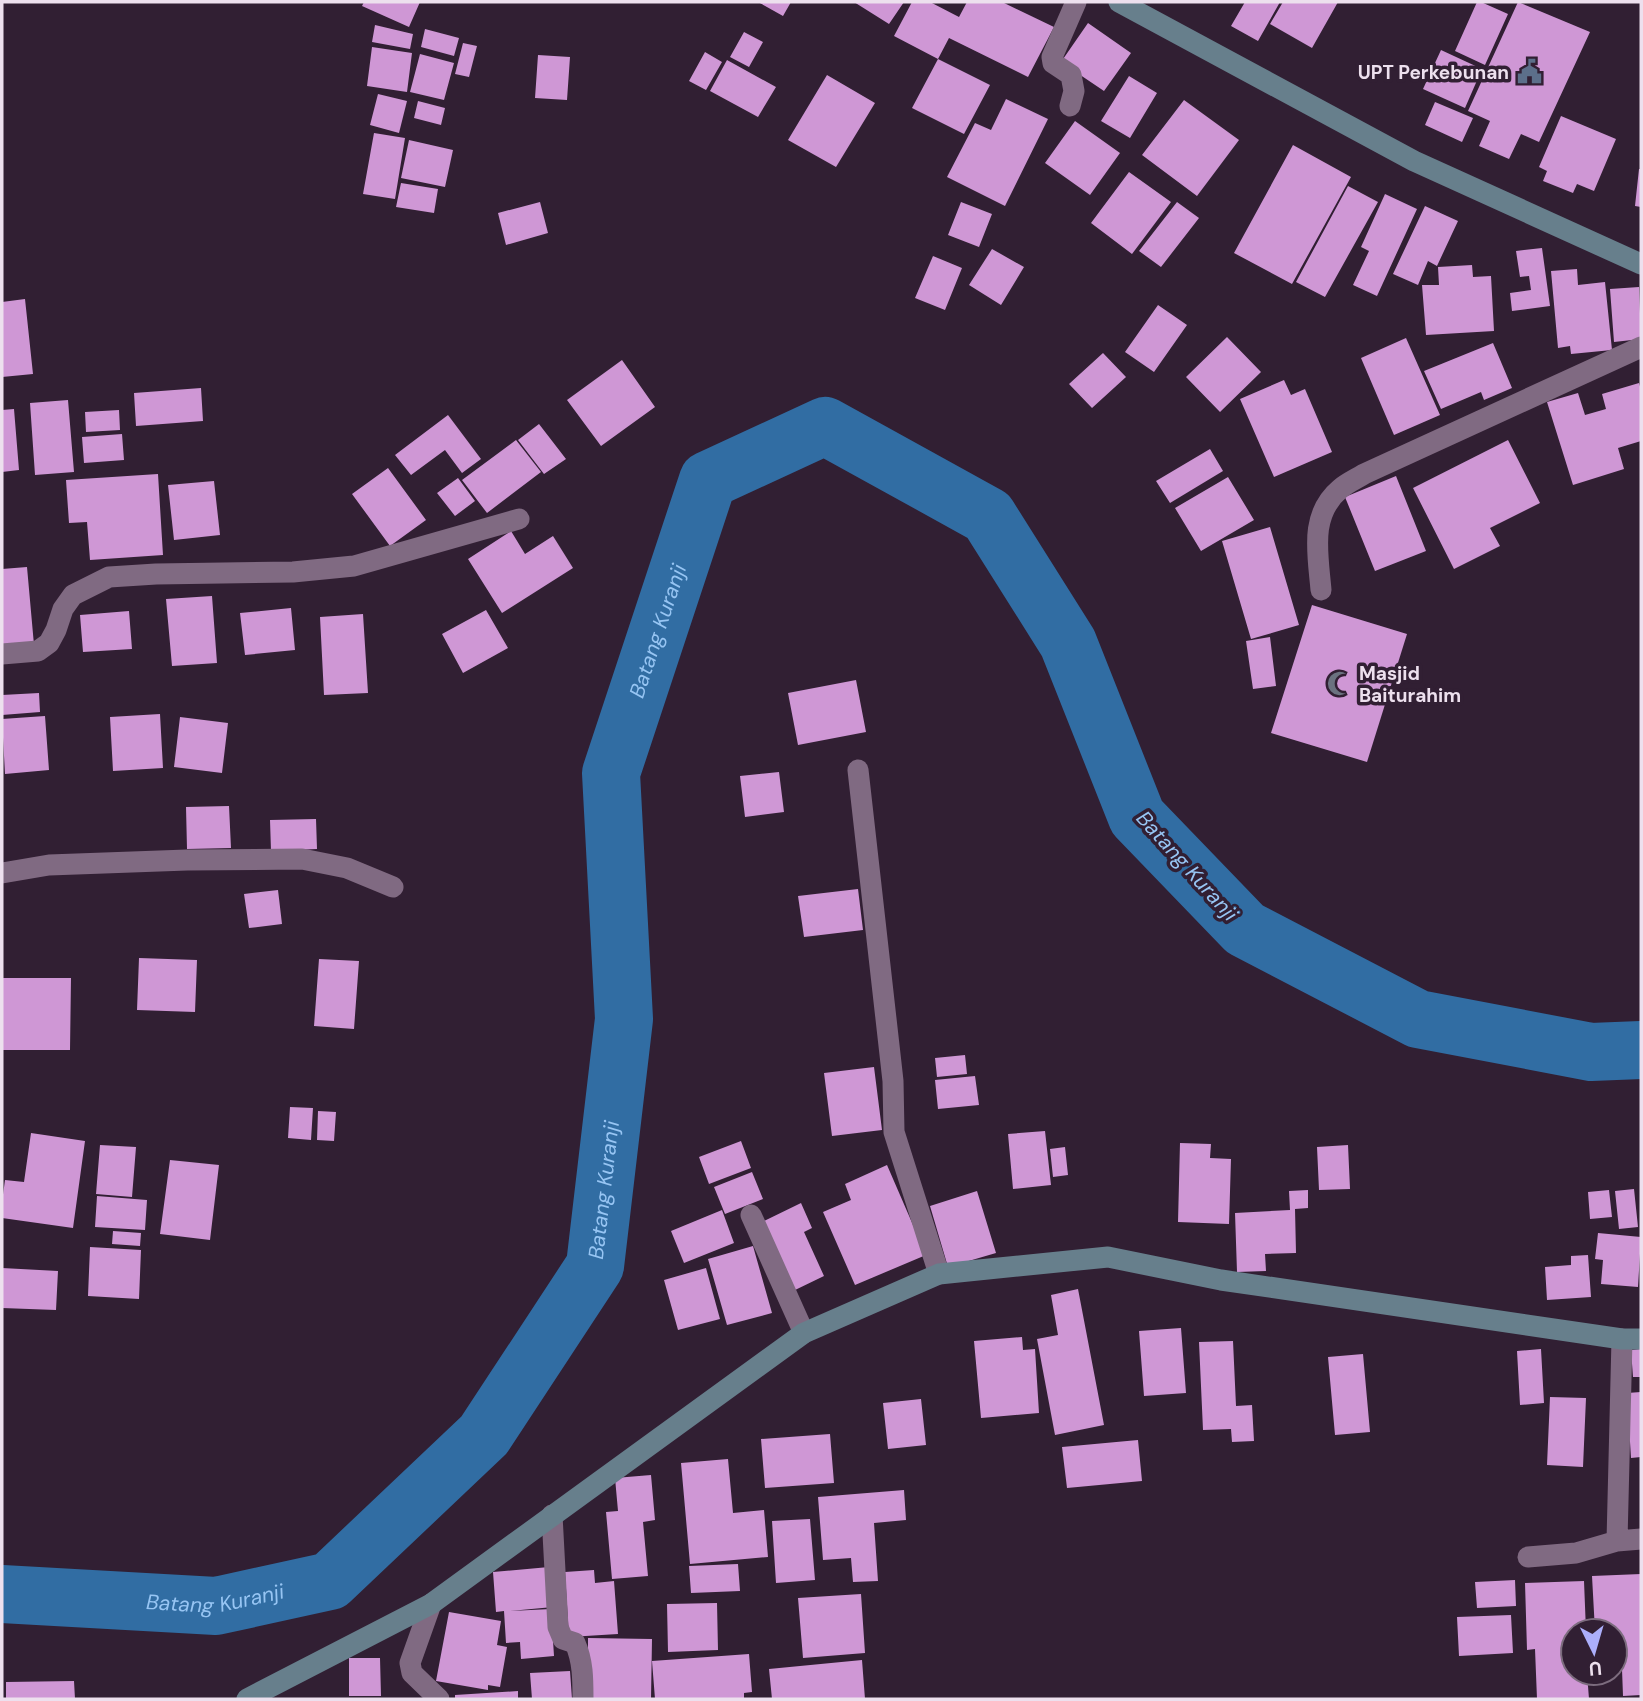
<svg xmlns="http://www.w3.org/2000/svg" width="1643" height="1701" font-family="'DM Sans',sans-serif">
<rect width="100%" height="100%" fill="#311f33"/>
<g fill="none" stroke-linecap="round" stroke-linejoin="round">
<!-- river -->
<path stroke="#316da3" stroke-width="58" id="s1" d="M2,1594L216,1606L330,1581L484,1435L595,1266L624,1019L611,773L708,480L825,426L988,516L1068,643L1137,817L1245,929L1418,1019L1591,1052L1641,1050"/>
</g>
<!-- building -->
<path fill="#cf97d5" d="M364,2H420L409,27L362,6Z
M758,2H791L783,16Z
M854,2H904L889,24Z
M912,2H930L959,17L967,2H1002L1054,27L1028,77L949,38L938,59L894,36Z
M1245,2H1280L1258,41L1231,26Z
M1283,2H1338L1312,48L1270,24Z
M1477,2H1481L1508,14L1485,65L1455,51Z
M1518,2L1590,32L1539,142L1521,134L1509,159L1479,146L1490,121L1468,111Z
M1088,23L1131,53L1104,91L1061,62Z
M375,25L413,34L410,49L372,42Z
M425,29L459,38L454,56L421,47Z
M744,32L763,42L749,67L730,57Z
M463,43L477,46L469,77L455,74Z
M372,47L412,53L407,92L367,86Z
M1441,50L1482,69L1465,108L1423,89Z
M705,52L722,62L706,90L689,81Z
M420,54L454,63L444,100L410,92Z
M538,55L570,57L567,100L535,98Z
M938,59L990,85L964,134L912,108Z
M727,60L776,87L758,117L710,91Z
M827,75L875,103L836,167L788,140Z
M1129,76L1157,93L1130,138L1101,121Z
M378,94L407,101L399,133L370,125Z
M1006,99L1048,119L1005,206L947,177L975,123L991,130Z
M1184,100L1239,140L1197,196L1142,155Z
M418,101L445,108L441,125L414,118Z
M1435,102L1473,118L1462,142L1425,125Z
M1561,116L1616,139L1594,191L1577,184L1573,193L1543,181L1547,171L1539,167Z
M1075,121L1120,153L1090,195L1045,163Z
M374,133L405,138L395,199L363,194Z
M409,140L453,150L445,187L401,178Z
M1293,145L1351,177L1292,284L1234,253Z
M1639,169H1641V207L1635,206Z
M1129,172L1171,202L1132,254L1091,223Z
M401,183L438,189L434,213L396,207Z
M1348,186L1378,202L1325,297L1296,282Z
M1385,194L1417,209L1377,296L1353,285L1369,251L1361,247Z
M540,202L548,233L506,245L498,213Z
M961,202L992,214L979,247L948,235Z
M1177,202L1199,218L1161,267L1139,251Z
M1425,206L1458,221L1437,266L1428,261L1418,285L1393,274Z
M1542,248L1550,306L1512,311L1510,293L1531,290L1529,276L1520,277L1516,251Z
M992,249L1024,267L1001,305L969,285Z
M933,256L962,268L945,310L915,298Z
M1472,265L1473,277L1491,276L1494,331L1426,335L1422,285H1439L1438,267Z
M1577,269L1578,285L1605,282L1612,350L1571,354L1570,346L1558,348L1551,271Z
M1639,287L1641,339L1614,342L1610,289Z
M25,299L33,374L2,377V302Z
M1158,305L1187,325L1154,372L1125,352Z
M1227,337L1261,372L1220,412L1186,377Z
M1406,338L1440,415L1394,435L1361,358Z
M1493,343L1512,388L1484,400L1481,392L1441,409L1424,371Z
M1103,353L1126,377L1092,408L1069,384Z
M622,360L655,407L601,446L567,400Z
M1284,380L1291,395L1305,389L1332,452L1274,477L1240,399Z
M1639,383L1641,390V441L1618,448L1624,469L1573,485L1547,402L1578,393L1585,415L1606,409L1602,394Z
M201,388L203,421L136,426L134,393Z
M68,400L74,472L35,475L30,403Z
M14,409L19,470L2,472V410Z
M119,410L120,430L86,432L85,412Z
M448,415L481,459L462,473L445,450L411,475L395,455Z
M539,424L566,459L544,474L518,440Z
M122,434L124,460L84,463L82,437Z
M516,440L541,472L487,513L462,480Z
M1508,440L1540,503L1490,528L1500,546L1454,569L1413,488Z
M1210,449L1223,471L1170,503L1156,481Z
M388,468L426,520L390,546L352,494Z
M158,474L163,555L90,560L87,522L69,523L66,480Z
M1396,476L1426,551L1375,571L1345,497Z
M1228,477L1254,520L1201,551L1175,508Z
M458,478L475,501L455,516L437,493Z
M214,481L220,535L174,540L168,485Z
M1270,527L1299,625L1251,639L1222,541Z
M511,531L525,554L553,536L573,568L502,613L468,559Z
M27,567L34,645L2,648V569Z
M212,596L217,663L172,666L166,599Z
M1312,605L1407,634L1367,762L1271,733Z
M291,608L295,650L245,655L240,613Z
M486,610L508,648L463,673L442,634Z
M129,611L132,649L83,652L80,615Z
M363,614L368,693L324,695L320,617Z
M1270,637L1276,686L1253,689L1246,641Z
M856,680L866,732L798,745L788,693Z
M39,693L40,712L2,715V695Z
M160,714L163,768L113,771L110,717Z
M45,716L49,770L5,774L2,719Z
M180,717L228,723L222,773L174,767Z
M779,772L784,812L745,817L740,776Z
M229,806L231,848L187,849L186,807Z
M316,819L317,849L271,851L270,820Z
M858,889L863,930L804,937L798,896Z
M278,890L282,924L249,928L244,894Z
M139,958L197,960L195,1012L137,1010Z
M319,959L359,961L354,1029L314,1026Z
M2,978H71L70,1050H2Z
M965,1055L967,1074L937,1077L935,1058Z
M874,1067L882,1130L832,1136L824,1073Z
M975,1076L979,1105L938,1109L935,1080Z
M290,1107L313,1108L311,1140L288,1138Z
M318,1111L336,1112L334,1141L317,1140Z
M1045,1131L1051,1185L1013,1189L1008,1134Z
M31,1133L85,1141L73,1228L2,1218V1202L5,1180L24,1182Z
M741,1141L751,1168L709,1184L699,1157Z
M1180,1143L1211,1144L1210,1158L1231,1159L1229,1224L1178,1222Z
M100,1145L136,1147L132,1197L96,1194Z
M1348,1145L1350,1189L1319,1190L1317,1147Z
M1065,1147L1068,1175L1053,1177L1050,1149Z
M170,1160L219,1165L210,1240L160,1234Z
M887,1165L926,1255L855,1285L823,1212L851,1200L845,1184Z
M752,1172L763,1199L725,1214L714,1187Z
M1634,1189L1638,1227L1619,1229L1615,1191Z
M1308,1190V1208L1295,1209L1296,1253L1265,1254L1266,1271L1237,1272L1235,1213L1290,1210L1289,1191Z
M1609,1190L1612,1217L1590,1219L1588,1192Z
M977,1191L996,1253L948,1267L930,1206Z
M97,1196L147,1200L145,1230L95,1227Z
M801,1203L812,1228L804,1232L824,1276L793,1291L760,1223Z
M722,1210L734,1243L684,1263L671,1231Z
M113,1231L141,1233L140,1246L112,1244Z
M1598,1233L1641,1237L1638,1287L1601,1284L1603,1260L1595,1259Z
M753,1246L772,1313L727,1325L708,1259Z
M90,1247L141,1250L139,1299L88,1296Z
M1588,1255L1591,1297L1547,1300L1545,1267L1571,1265V1256Z
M2,1268L58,1271L56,1310L2,1308Z
M706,1268L720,1319L678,1330L664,1280Z
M1078,1289L1104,1425L1055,1435L1037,1339L1058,1335L1051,1295Z
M1181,1328L1186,1393L1144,1396L1139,1331Z
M1022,1337L1023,1350L1035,1349L1039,1413L981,1418L974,1341Z
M1233,1341L1236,1406L1252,1405L1254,1441L1232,1442L1231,1429L1203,1430L1199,1342Z
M1541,1349L1544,1403L1520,1405L1517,1351Z
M1641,1349V1377H1633L1631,1350Z
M1363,1354L1370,1432L1335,1435L1328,1357Z
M1641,1392V1457L1631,1458L1627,1393Z
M1550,1397L1586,1398L1583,1467L1547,1465Z
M921,1399L926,1445L888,1449L883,1403Z
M830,1434L834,1483L765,1488L761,1439Z
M1138,1440L1142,1481L1067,1488L1062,1447Z
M728,1459L733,1513L764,1510L768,1557L690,1564L681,1463Z
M651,1475L655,1520L643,1522L648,1576L612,1579L606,1512L618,1511L615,1478Z
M904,1490L906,1520L874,1523L878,1581L853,1582L851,1558L823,1560L818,1497Z
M810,1519L815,1580L776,1583L772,1521Z
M738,1564L740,1591L691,1593L689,1566Z
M549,1567L553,1607L510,1611L551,1609L554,1656L521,1659L520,1642L506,1643L504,1611L496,1612L493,1572Z
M594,1570L595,1583L614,1581L618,1634L569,1637L565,1572Z
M1641,1574V1695L1623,1696L1622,1669L1615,1670V1631H1595L1592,1576Z
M1515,1580L1516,1606L1477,1608L1475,1582Z
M1584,1581L1586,1631H1573V1673H1587L1589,1699H1537L1535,1649L1527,1650L1525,1583Z
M861,1594L865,1653L803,1658L798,1598Z
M717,1603L718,1650L668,1652L667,1604Z
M449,1612L501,1621L497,1645L507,1647L500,1687L488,1685V1690L436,1681Z
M1511,1615L1513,1653L1459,1656L1457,1617Z
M588,1638L652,1639L651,1699H588Z
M749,1654L752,1692L744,1693V1699H655L652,1661Z
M349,1658H380L381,1696H349Z
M862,1660L865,1699H772L769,1669Z
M570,1671L572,1699H532L530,1673Z
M74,1681L75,1699H6V1682Z
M518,1691V1699H455V1695Z"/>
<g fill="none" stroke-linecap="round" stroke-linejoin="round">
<!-- street -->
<path stroke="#806a82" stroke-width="21" d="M1070,106L1074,91L1071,75L1053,63L1052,57L1076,2
M1321,590C1318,554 1309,515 1340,489C1347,483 1356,479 1364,474L1641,347
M2,654L38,651L49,643L56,630L63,609L73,595L109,577L156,574L293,572L354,566L519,519
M858,770L893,1081L894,1132L939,1274
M2,873L49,865L187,860L302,859L347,868L393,887
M751,1215L804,1333
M1622,1339L1617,1541L1641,1539
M552,1515L558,1627L563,1639L575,1643C583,1661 583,1679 583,1699
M1528,1557L1576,1553L1617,1541
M431,1604L410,1663L412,1673L439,1699"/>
<!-- secondary -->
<path stroke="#677f8c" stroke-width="21" d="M1119,2L1414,161L1641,264
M247,1699L431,1604L804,1333L939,1274L1108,1257L1221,1280L1622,1339H1641"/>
</g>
<!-- icons -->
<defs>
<symbol id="civic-bare" viewBox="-9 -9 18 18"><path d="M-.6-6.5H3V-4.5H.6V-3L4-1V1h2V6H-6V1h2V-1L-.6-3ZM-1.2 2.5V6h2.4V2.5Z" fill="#5c6f8a" stroke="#311f33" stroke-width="2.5" paint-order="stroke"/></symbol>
<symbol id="mosque-bare" viewBox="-9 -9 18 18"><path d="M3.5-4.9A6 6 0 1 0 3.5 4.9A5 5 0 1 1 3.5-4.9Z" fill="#6b7280" stroke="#311f33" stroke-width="2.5" paint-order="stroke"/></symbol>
</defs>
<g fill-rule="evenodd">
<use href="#civic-bare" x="1512" y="54" width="35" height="35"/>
<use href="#mosque-bare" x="1322" y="666" width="35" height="35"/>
</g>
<g text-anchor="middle" stroke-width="7" stroke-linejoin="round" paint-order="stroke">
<!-- poi labels -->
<g font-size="19" font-weight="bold" fill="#ede0ee" stroke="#311f33" text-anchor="end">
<text x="1509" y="79">UPT Perkebunan</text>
<text x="1359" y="680" text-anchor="start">Masjid<tspan x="1359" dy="22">Baiturahim</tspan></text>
</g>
<!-- water labels -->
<g font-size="21" font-style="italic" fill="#97c5f3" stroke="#311f33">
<text dy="7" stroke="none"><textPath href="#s1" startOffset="1390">Batang Kuranji</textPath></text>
<text transform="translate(1187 866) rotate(48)" y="7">Batang Kuranji</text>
<text dy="7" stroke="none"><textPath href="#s1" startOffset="822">Batang Kuranji</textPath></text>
<text dy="7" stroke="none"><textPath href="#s1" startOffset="214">Batang Kuranji</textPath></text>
</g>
</g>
<!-- border -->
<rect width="1643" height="1701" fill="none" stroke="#ede0ee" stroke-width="7"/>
<!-- north arrow -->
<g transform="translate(1594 1652) rotate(175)"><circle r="33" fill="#311f33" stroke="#7c6c7e" stroke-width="2"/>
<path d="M0-5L12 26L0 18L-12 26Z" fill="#acaffb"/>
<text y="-10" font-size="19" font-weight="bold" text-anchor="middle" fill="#ede0ee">U</text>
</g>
</svg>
